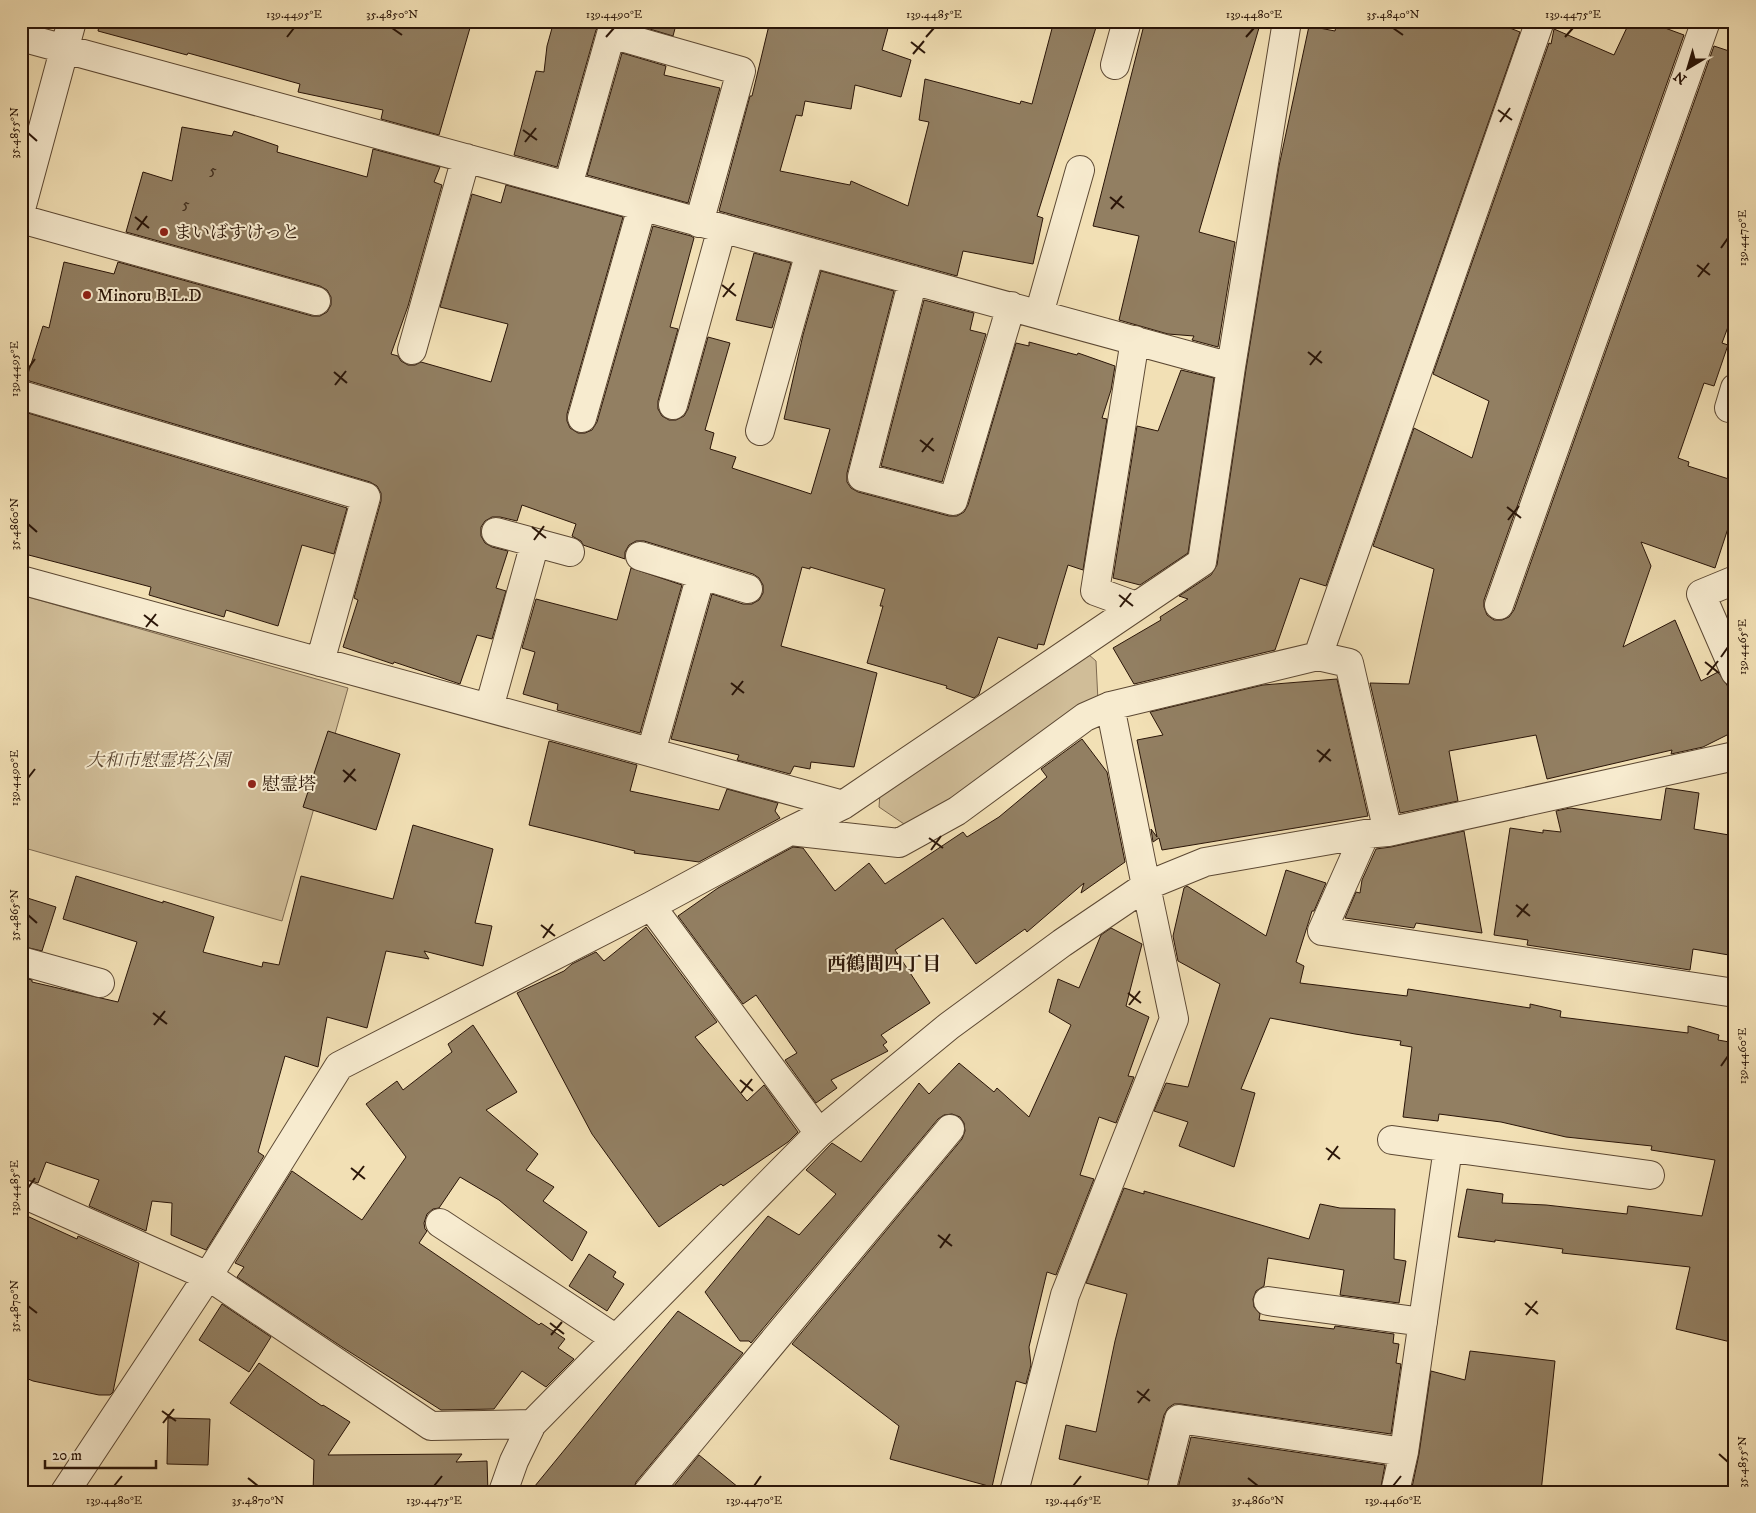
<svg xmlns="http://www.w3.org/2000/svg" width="1756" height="1513" font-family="'IM FELL DW Pica','Noto Serif JP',serif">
<rect width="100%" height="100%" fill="#f2e0b5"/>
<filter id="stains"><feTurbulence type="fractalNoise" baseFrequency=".004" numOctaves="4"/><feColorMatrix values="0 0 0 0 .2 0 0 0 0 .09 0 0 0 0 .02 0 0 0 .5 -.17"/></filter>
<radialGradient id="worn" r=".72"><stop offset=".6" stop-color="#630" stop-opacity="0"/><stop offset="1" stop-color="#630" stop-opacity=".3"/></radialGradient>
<!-- green -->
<path fill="#d0bd98" stroke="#7d6950" d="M21,595L348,688L282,921L21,847Z
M1088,654L1096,661L1098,701L913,823L904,824L879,807L880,793Z"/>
<!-- building -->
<path fill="#927f62" stroke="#2a1508" d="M100,21H472L439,135L381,119L383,110L298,92L300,84L188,53L187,55L98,31Z
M554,21H603L596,30L557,167L514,155L536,71L544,72L547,46Z
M623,21H677L673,36Z
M770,21H890L882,50L911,60L901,97L855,85L851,109L805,101L802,116L796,115L780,171L850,185L851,181L908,206L929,122L919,120L925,79L1020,104L1021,101L1032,104L1054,21H1098L1037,216L1043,218L1033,264L963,251L957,276L719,211L750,96H752Z
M1145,21H1261L1199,232L1235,242L1218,347L1192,340L1194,336L1168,334L1119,320L1139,236L1093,226Z
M1337,21H1492L1520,32L1326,586L1300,578L1275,650L1134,684L1113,648L1161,620L1160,617L1188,599L1179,596L1211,575L1217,565L1246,369L1279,166L1309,26L1335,31Z
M1630,21H1646L1684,35L1484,600V607L1487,615L1494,620H1502L1509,617L1514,610L1714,46L1735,53V308L1722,343L1728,345L1714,386L1704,383L1678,458L1689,462L1688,466L1735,481V507L1715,568L1641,542L1651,566L1623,647L1675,620L1701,681L1718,672L1727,685L1735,701V731L1703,747L1671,754L1672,750L1547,779L1536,735L1449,751L1458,801L1400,813L1370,683L1409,684L1434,569L1373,546L1414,428L1472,458L1489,401L1433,374L1549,43L1551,44L1554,29L1614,55Z
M622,53L666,66L664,75L720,88L688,203L587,175Z
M182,127L232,136L234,131L278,146L277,152L367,177L373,149L440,167L434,182L442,185L408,306L391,354L398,356L401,361L408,365H415L421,362L491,382L508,324L440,307L472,194L501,203L506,185L623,217L567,414V421L570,428L578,433H585L592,430L597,422L653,226L691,236L694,238L670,327L678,329L658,401V409L662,416L669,420H676L684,416L688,409L708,337L730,343L705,430L714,433L710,449L736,457L732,468L811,494L830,429L784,419L803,335L821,271L894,291L847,473V482L851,488L858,492L949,516H957L964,512L968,505L1016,343L1029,346V342L1077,355L1078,353L1115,366L1111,390L1102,418L1107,419L1083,570L1068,565L1044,645L1038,644L1037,649L998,637L979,694L974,698L946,688L947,686L867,663L883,606H880L885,589L810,567V569L802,567L781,646L877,673L854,767L811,762L810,769L794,766L790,774L737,760L739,755L671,739L712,594L743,604H752L759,600L763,593V585L759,578L753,574L644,541H636L629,545L625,552V559L583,545L581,541L572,536L576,524L522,505L517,521L500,517H492L485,521L481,527V536L485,543L492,547L508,551L496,588L506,591L492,639L477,635L460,684L394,662L393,664L343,647L358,600L354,598L381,501V493L377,486L370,482L26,380L43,326L49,328L64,262L114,274L118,262L312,316H320L327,312L331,305V297L327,290L320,286L126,232L143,172L172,181Z
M754,253L791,263L772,328L736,320Z
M924,300L974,313L970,330L986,334L942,482L881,466Z
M1181,370L1214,378L1188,553L1140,585L1113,578L1137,426L1158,431Z
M21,411L347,508L334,554L302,545L278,626L226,610L224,617L149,595L151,587L21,553Z
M631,568L682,585L640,733L557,710L558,704L523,694L535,652L522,648L536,599L617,620Z
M1337,679L1368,816L1162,850L1159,838L1153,842L1151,829L1157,837L1137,740L1163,735L1150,712L1263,685Z
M328,731L400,754L376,830L303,807Z
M1082,739L1107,772L1125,862L1081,893L1084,883L1027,932L1025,929L976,964L943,918L895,950L930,1003L881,1035L887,1042L883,1045L888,1051L831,1080L837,1088L816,1103L785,1060L797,1053L756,995L743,1004L678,916L718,888L793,847L803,848L835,891L869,863L885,884L963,832L967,837L999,817L1047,777L1041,769Z
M549,741L637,765L630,791L719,810L727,789L778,803L775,811L780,818L699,862L634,853L635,851L529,825Z
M1666,788L1699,793L1694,829L1735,836V956L1693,949L1690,970L1527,945L1528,940L1494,935L1510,828L1543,833V830L1561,832L1556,811L1570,808L1661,820Z
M413,825L493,849L475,923L492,926L483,966L424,951L429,959L386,951L367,1028L327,1017L318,1067L285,1056L258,1152L264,1156L206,1250L171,1235L172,1203L152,1201L146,1231L89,1206L99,1180L46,1162L38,1183L21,1178V977L32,980V982L118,1002L137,942L63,919L76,876L163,903V901L214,917L203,952L262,967L263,962L279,965L301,876L393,899Z
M1464,831L1482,933L1416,923L1414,928L1345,918L1356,892L1360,893L1362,880L1376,849L1391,847Z
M1286,870L1326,883L1314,911H1312L1296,962L1304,966L1300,983L1407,996L1408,989L1530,1008V1004L1561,1011L1560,1017L1688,1033V1026L1719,1035L1718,1040L1735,1043V1343L1676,1329L1690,1267L1562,1253L1563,1249L1495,1240V1242L1458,1237L1467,1189L1503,1194L1502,1203L1546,1205L1627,1214L1628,1206L1702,1216L1715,1160L1651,1150L1652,1146L1566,1137L1501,1122L1439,1114L1438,1121L1403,1117L1412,1047L1400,1045L1401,1041L1355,1034L1270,1018L1241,1089L1255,1093L1234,1167L1179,1146L1188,1122L1154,1111L1166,1083L1188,1087L1220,984L1178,961L1173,936L1184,888L1187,886L1266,936Z
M21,896L56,907L42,951L21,946Z
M646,927L717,1022L695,1037L747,1101L764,1085L798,1132L788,1142L723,1186L721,1184L659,1227L592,1134L517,993L564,971L572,964L596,952L604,961Z
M1111,928L1142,944L1126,1006L1149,1017L1128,1076L1134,1077L1116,1123L1099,1117L1080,1175L1094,1179L1056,1275L1047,1272L1029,1347L1031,1365L1026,1384L1016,1381L992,1487L890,1459L899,1426L792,1344L962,1139L965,1131L964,1123L960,1117L952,1114L944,1115L938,1119L751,1343L749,1341H740L705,1292L768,1216L799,1235L836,1194L806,1170L832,1143L861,1162L919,1083L929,1094L959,1063L994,1092L997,1088L1029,1117L1071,1025L1049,1012L1058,979L1079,988L1101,935Z
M473,1025L517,1092L486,1110L538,1154L526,1170L554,1187L543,1201L587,1232L572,1261L499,1200L460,1177L439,1208L433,1209L427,1214L424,1223L425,1229L427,1231L419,1243L539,1325L541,1323L565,1339L558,1348L574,1359L546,1387L522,1371L494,1409L441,1410L342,1347L237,1277L244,1267L235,1263L292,1171L362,1220L406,1157L366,1104L397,1081L403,1090L452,1052L448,1044Z
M1124,1188L1144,1194V1191L1309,1239L1320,1204L1340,1208L1395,1209L1394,1259L1406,1261L1399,1303L1340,1295L1344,1270L1268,1258L1264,1286L1256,1291L1253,1299L1254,1307L1260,1314L1259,1320L1334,1329L1335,1326L1394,1334L1393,1343L1399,1344L1396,1363L1401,1364L1391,1434L1181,1404H1174L1168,1408L1164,1415L1148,1480L1059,1459L1066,1425L1096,1432L1115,1341L1127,1294L1086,1283Z
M21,1210L27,1213V1216L77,1239L78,1236L139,1263L113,1392L110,1395H99L33,1381L21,1376Z
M589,1254L616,1272L613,1277L624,1284L607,1311L569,1286Z
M222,1304L271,1337L249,1372L199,1340Z
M678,1311L743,1353L636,1482L633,1492H530Z
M1470,1351L1555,1361L1541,1492H1411L1419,1454L1431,1371L1465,1380Z
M259,1363L322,1406L323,1405L350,1422L328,1455L462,1454L456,1462L487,1461L488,1492H313L314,1460L230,1403Z
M168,1418L210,1419L208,1465L167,1464Z
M1191,1437L1385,1465L1380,1492H1193L1178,1488Z
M699,1455L744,1492H669Z"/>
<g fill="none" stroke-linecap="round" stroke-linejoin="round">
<defs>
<path id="minor" d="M21,37L1231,367
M1115,65L1127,21
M568,186L611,34L741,71L699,223
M21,209L72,21
M21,219L316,301
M913,280L862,477L953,501L1011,306
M1039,314L1080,170
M1135,340L1095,591L1136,606
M412,350L466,158
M21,395L366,497L320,662
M673,405L722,228
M1729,408L1735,388
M582,418L642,207
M760,431L810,252
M496,532L570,552
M640,556L748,589
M21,580L843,805
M1735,580L1701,594L1735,672
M1499,605L1706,21
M1318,656L1349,663L1388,832
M489,708L535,543
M651,752L701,575
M790,831L843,805L1202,562L1231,367L1287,21
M1365,834L1322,931L1735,993
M651,906L819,1133
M21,961L100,983
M1392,1140L1650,1175
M21,1193L208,1276L431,1426L532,1424
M440,1223L616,1339
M1268,1301L1423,1322
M65,1492L208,1276L339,1066L651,906L790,831L899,843L957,811L1085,717L1110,706L1318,656L1540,21
M503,1492L514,1461L532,1424L819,1133L949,1026L1062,943L1146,886L1205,862L1365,834L1388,832L1735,756
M648,1492L950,1129
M1014,1492L1065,1295L1174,1019L1146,886L1110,706
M1161,1492L1179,1419L1404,1452
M1395,1492L1404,1452L1448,1148"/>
</defs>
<!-- minor casing -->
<use href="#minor" stroke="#5c4833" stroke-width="30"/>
<!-- minor -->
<use href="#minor" stroke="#f7ebcf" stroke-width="28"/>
</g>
<!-- ticks -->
<path fill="none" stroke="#2a1508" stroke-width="2" d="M392,28L402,35M1393,28L1403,35M287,37L294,28M606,37L614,28M926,37L934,28M1246,37L1254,28M1565,37L1573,28M911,42L925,53M913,54L924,41M1498,110L1512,120M1500,122L1510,108M523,130L537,140M28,133L37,141M525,142L536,128M1110,197L1124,208M1111,209L1122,196M135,217L149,228M137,230L147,216M1721,248L1728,238M1697,265L1710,275M1698,277L1709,263M722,285L736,296M723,297L734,283M1308,352L1322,363M1310,365L1321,351M28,369L35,359M334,372L347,383M335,385L346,371M920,440L934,451M922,452L933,438M1507,507L1521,518M1508,520L1519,506M28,524L37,532M532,527L546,538M534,540L544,526M1119,595L1133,606M1120,607L1131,593M144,615L158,626M146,627L156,614M1721,657L1728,647M1705,662L1719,673M1707,675L1718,661M731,683L744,693M732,695L743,681M1317,750L1331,761M1319,762L1330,749M343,770L356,781M28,778L35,769M344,782L355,769M929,838L943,848M931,850L941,836M1516,905L1530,916M28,915L37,923M1517,917L1528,904M541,925L555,936M543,938L553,924M1128,993L1141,1003M1129,1005L1140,991M153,1013L167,1024M154,1025L165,1011M1721,1066L1728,1056M740,1080L753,1091M741,1093L752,1079M1326,1148L1340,1159M1328,1160L1338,1146M351,1168L365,1179M353,1180L364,1166M28,1188L35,1178M938,1235L952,1246M940,1248L950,1234M1525,1303L1538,1314M28,1306L37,1313M1526,1315L1537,1301M550,1323L564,1334M551,1335L562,1322M1137,1391L1150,1401M1138,1403L1149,1389M162,1411L176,1421M163,1423L174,1409M1719,1454L1728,1462M248,1478L258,1486M1248,1478L1258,1486M114,1486L122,1476M434,1486L442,1476M754,1486L761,1476M1073,1486L1081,1476M1393,1486L1401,1476"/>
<!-- markers -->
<g fill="#8f2418" stroke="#f7ebcf" stroke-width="2">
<circle cx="164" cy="232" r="5"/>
<circle cx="87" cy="295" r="5"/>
<circle cx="252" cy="784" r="5"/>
</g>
<g text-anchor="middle" stroke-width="4" stroke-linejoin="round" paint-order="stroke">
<!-- number labels -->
<g font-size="15" fill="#44301e">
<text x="213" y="175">5</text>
<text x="186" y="209">5</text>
</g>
<!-- poi labels -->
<g font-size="18" fill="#2a1508" stroke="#f7ebcf" text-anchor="start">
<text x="174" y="238">まいばすけっと</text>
<text x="97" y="301">Minoru B.L.D</text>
<text x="262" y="790">慰霊塔</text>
</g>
<!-- park labels -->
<g font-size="18" font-style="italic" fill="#5c4733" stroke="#f7ebcf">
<text x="158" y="766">大和市慰霊塔公園</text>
</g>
<!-- neighbourhood labels -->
<g font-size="19" font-weight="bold" fill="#2a1508" stroke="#f7ebcf">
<text x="884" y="970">西鶴間四丁目</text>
</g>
</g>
<!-- margin -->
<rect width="1756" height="1513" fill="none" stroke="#f2e0b5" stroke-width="55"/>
<!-- north arrow -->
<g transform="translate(1688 68) rotate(218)" stroke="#f7ebcf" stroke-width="4" paint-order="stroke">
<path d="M0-4L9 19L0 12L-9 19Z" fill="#2a1508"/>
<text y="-8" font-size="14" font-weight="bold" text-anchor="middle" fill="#2a1508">N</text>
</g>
<!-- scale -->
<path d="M45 1460v8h111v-8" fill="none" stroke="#2a1508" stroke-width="2.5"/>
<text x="52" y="1460" font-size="15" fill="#2a1508" stroke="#f7ebcf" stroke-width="4" paint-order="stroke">20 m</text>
<rect x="28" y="28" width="1700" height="1458" fill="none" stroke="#2a1508" stroke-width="2"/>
<g font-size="12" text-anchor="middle" fill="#2a1508">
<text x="294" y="18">139.4495°E</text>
<text x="392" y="18">35.4850°N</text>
<text x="614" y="18">139.4490°E</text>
<text x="934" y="18">139.4485°E</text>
<text x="1254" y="18">139.4480°E</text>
<text x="1393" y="18">35.4840°N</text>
<text x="1573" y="18">139.4475°E</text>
<text transform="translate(14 133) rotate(-90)" y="4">35.4855°N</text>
<text transform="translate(1742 238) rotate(-90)" y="4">139.4470°E</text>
<text transform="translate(14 369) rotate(-90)" y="4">139.4495°E</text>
<text transform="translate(14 524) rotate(-90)" y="4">35.4860°N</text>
<text transform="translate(1742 647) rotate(-90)" y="4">139.4465°E</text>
<text transform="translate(14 778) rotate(-90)" y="4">139.4490°E</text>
<text transform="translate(14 915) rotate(-90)" y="4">35.4865°N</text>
<text transform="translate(1742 1056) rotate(-90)" y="4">139.4460°E</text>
<text transform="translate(14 1188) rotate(-90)" y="4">139.4485°E</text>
<text transform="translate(14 1306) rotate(-90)" y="4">35.4870°N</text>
<text transform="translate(1742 1462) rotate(-90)" y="4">35.4855°N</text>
<text x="114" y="1504">139.4480°E</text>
<text x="258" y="1504">35.4870°N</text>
<text x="434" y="1504">139.4475°E</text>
<text x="754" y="1504">139.4470°E</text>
<text x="1073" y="1504">139.4465°E</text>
<text x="1258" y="1504">35.4860°N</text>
<text x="1393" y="1504">139.4460°E</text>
</g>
<rect width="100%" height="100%" filter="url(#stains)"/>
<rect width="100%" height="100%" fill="url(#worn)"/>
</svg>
